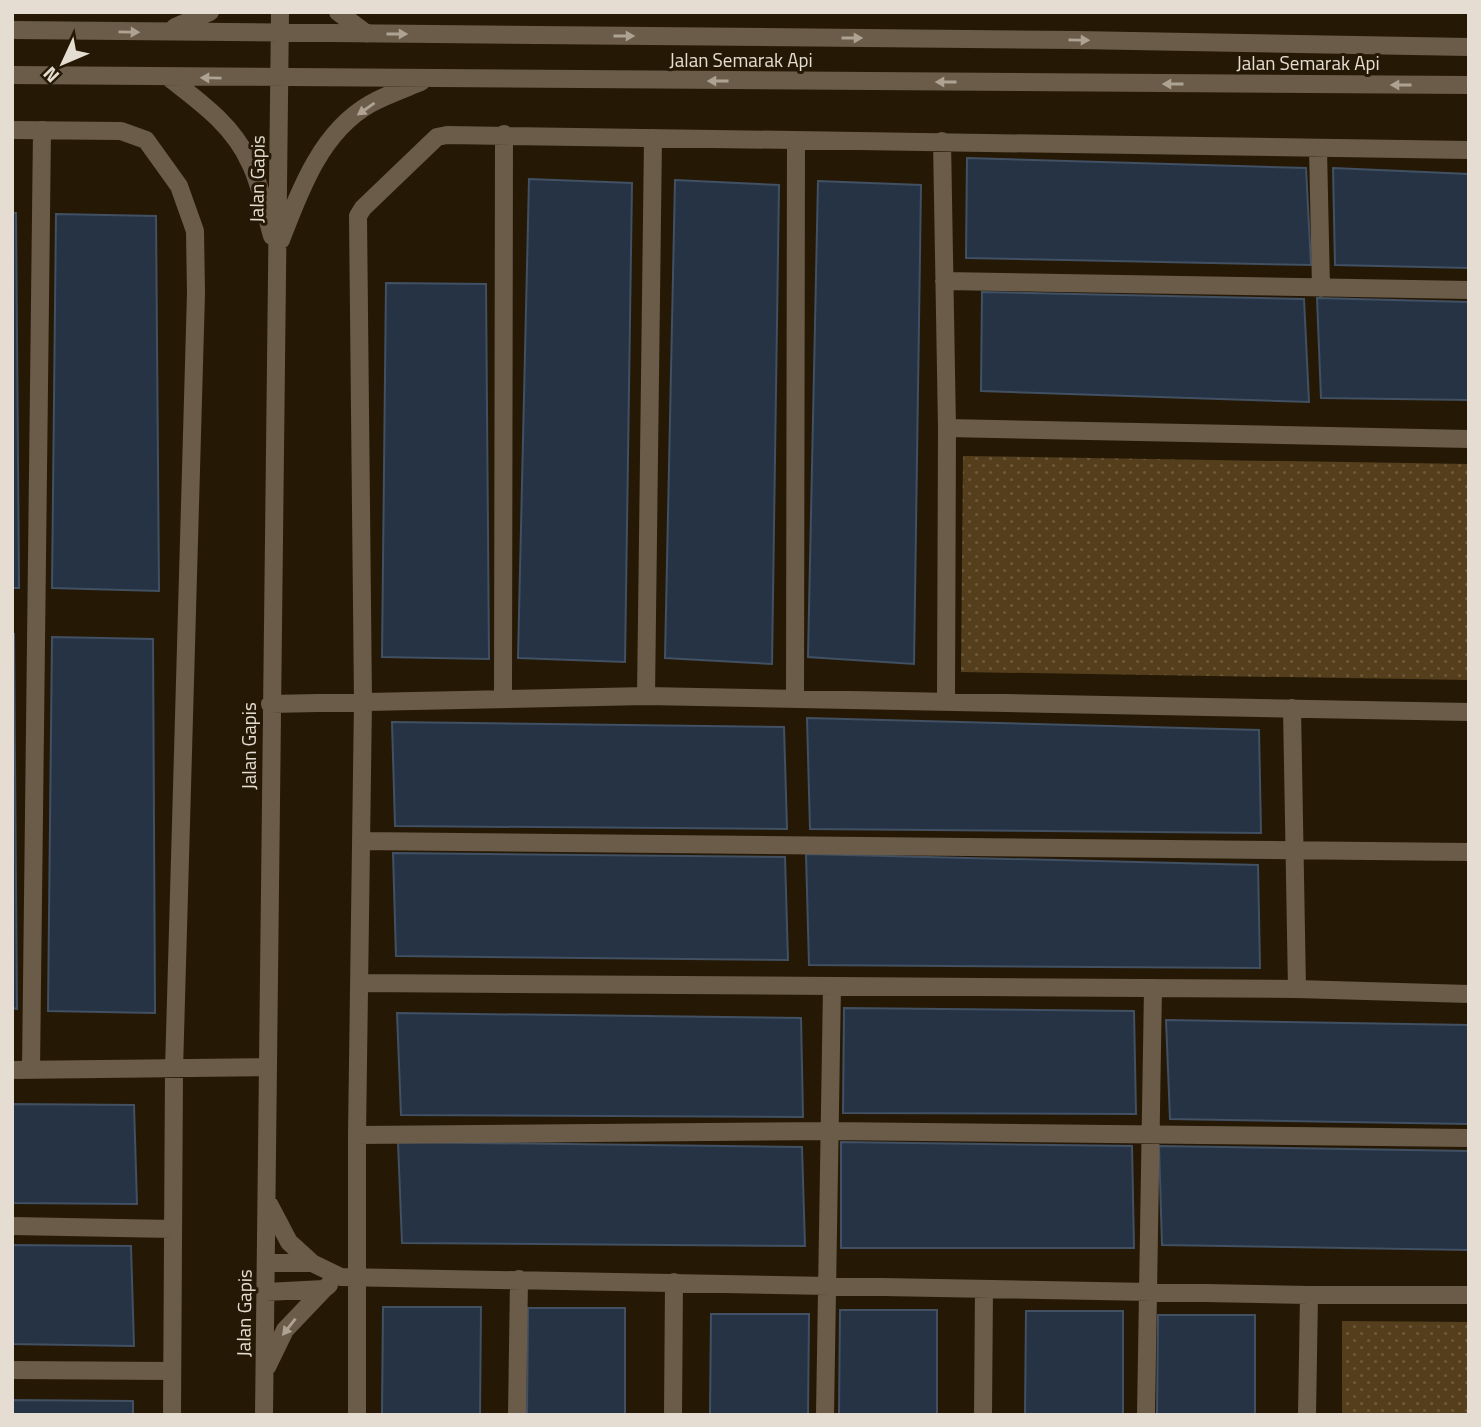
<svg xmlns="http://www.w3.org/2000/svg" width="1481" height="1427" font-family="'Titillium Web',sans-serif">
<defs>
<pattern id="park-dots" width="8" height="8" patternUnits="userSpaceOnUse" patternTransform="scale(1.75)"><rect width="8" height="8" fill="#543e1b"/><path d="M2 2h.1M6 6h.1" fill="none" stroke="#6c593b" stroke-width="1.8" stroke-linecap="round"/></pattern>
</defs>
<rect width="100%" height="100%" fill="#251906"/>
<!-- park -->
<path fill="url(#park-dots)" d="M963,456L1469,464V680L961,672Z
M1342,1321L1469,1322V1415H1342Z"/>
<!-- building -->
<path fill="#253345" stroke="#415063" stroke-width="2" d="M967,158L1306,168L1311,265L966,258Z
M1333,168L1469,174V268L1335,265Z
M529,179L632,183L625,662L518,658Z
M675,180L779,185L772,664L665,658Z
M818,181L921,185L914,664L808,657Z
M12,213H16L19,588H12Z
M56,214L156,216L159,591L52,588Z
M386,283L486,284L489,659L382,657Z
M982,292L1304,299L1309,402L981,391Z
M1317,298L1469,302V400L1321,398Z
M12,634H14L17,1009L12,1008Z
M52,637L153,639L155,1013L48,1011Z
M807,718L1259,730L1261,833L810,829Z
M392,722L784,727L787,829L395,826Z
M393,853L785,857L788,960L396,956Z
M806,854L1258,865L1260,968L809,965Z
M844,1008L1134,1011L1136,1114L843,1113Z
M397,1013L801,1018L803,1117L401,1115Z
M1166,1020L1469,1025V1124L1170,1119Z
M12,1104L134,1105L137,1204L12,1203Z
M398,1142L802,1147L805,1246L402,1243Z
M841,1142L1132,1146L1134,1248H841Z
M1159,1146L1469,1151V1250L1162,1245Z
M12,1245L131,1246L134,1346L12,1344Z
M383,1307H481L480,1415H382Z
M528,1308H625V1415H527Z
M840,1310H937V1415H839Z
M1026,1311H1123V1415H1025Z
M711,1314H809L808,1415H710Z
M1158,1315H1255V1415H1157Z
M12,1400L133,1401V1415H12Z"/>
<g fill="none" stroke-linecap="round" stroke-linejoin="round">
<!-- minor -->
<path stroke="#6a5c48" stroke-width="18" d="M338,12L367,34
M175,27L210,12
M12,30L1077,40L1469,47
M12,75L1469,85
M168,77C200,102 233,125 250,163C261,185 265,212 272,236
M12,130L121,131L146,140L179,186L195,231L196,293L174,1070L172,1415
M942,141L947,428L946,702
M1318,148L1321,288
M281,240C300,190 321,132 370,104C386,95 404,89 421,82
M944,281L1469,290
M947,428L1469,439
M646,696L653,138
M503,697L504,134
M795,699L796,140
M270,704L646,696L1469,712
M1292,708L1297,989
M361,841L1469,852
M360,983L1297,989L1469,994
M12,1070L268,1067
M31,1070L42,130
M357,1135L829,1131L1469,1138
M269,1204L289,1242L312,1263
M12,1226L173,1229
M266,1263H312L341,1277L1309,1295H1469
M266,1292L324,1289L329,1285
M267,1367L285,1330L324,1289
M12,1370L172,1371
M264,1415L280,12
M357,1415V1135L363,701L358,216L363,208L437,137L447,135L1469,150
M517,1415L519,1279
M673,1415L674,1282
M825,1415L832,986
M983,1415L984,1289
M1146,1415L1153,988
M1307,1415L1309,1295"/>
</g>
<!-- one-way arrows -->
<defs><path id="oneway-solid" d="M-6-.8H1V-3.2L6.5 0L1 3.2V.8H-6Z" transform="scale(1.75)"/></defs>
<g fill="#aea393">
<use href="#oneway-solid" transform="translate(129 32) rotate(1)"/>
<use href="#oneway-solid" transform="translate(397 34)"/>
<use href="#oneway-solid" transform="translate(624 36)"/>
<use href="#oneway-solid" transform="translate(852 38)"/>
<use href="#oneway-solid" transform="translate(1079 40) rotate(1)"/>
<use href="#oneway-solid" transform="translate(211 78) rotate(-179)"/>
<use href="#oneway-solid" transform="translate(718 81) rotate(-180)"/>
<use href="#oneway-solid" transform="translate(946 82) rotate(-180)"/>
<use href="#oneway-solid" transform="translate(1173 84) rotate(-180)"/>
<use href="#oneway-solid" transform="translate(1401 85) rotate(-180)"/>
<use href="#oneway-solid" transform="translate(366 109) rotate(145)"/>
<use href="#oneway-solid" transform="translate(289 1327) rotate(128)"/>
</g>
<g text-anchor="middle" stroke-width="6" stroke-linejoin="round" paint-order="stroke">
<!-- street labels -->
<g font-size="19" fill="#e5ddd1" stroke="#251906">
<text x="741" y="67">Jalan Semarak Api</text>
<text x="1308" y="70">Jalan Semarak Api</text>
<text transform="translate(257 179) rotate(-89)" y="7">Jalan Gapis</text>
<text transform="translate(249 746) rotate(-90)" y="7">Jalan Gapis</text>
<text transform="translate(244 1313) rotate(-89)" y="7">Jalan Gapis</text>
</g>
</g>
<!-- border -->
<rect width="1481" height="1427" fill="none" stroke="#e5ddd1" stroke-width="28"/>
<!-- north arrow -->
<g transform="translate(63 63) rotate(226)" stroke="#251906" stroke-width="5" paint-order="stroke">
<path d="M0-5L12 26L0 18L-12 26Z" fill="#e5ddd1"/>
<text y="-10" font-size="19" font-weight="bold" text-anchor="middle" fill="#e5ddd1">N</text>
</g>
</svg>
